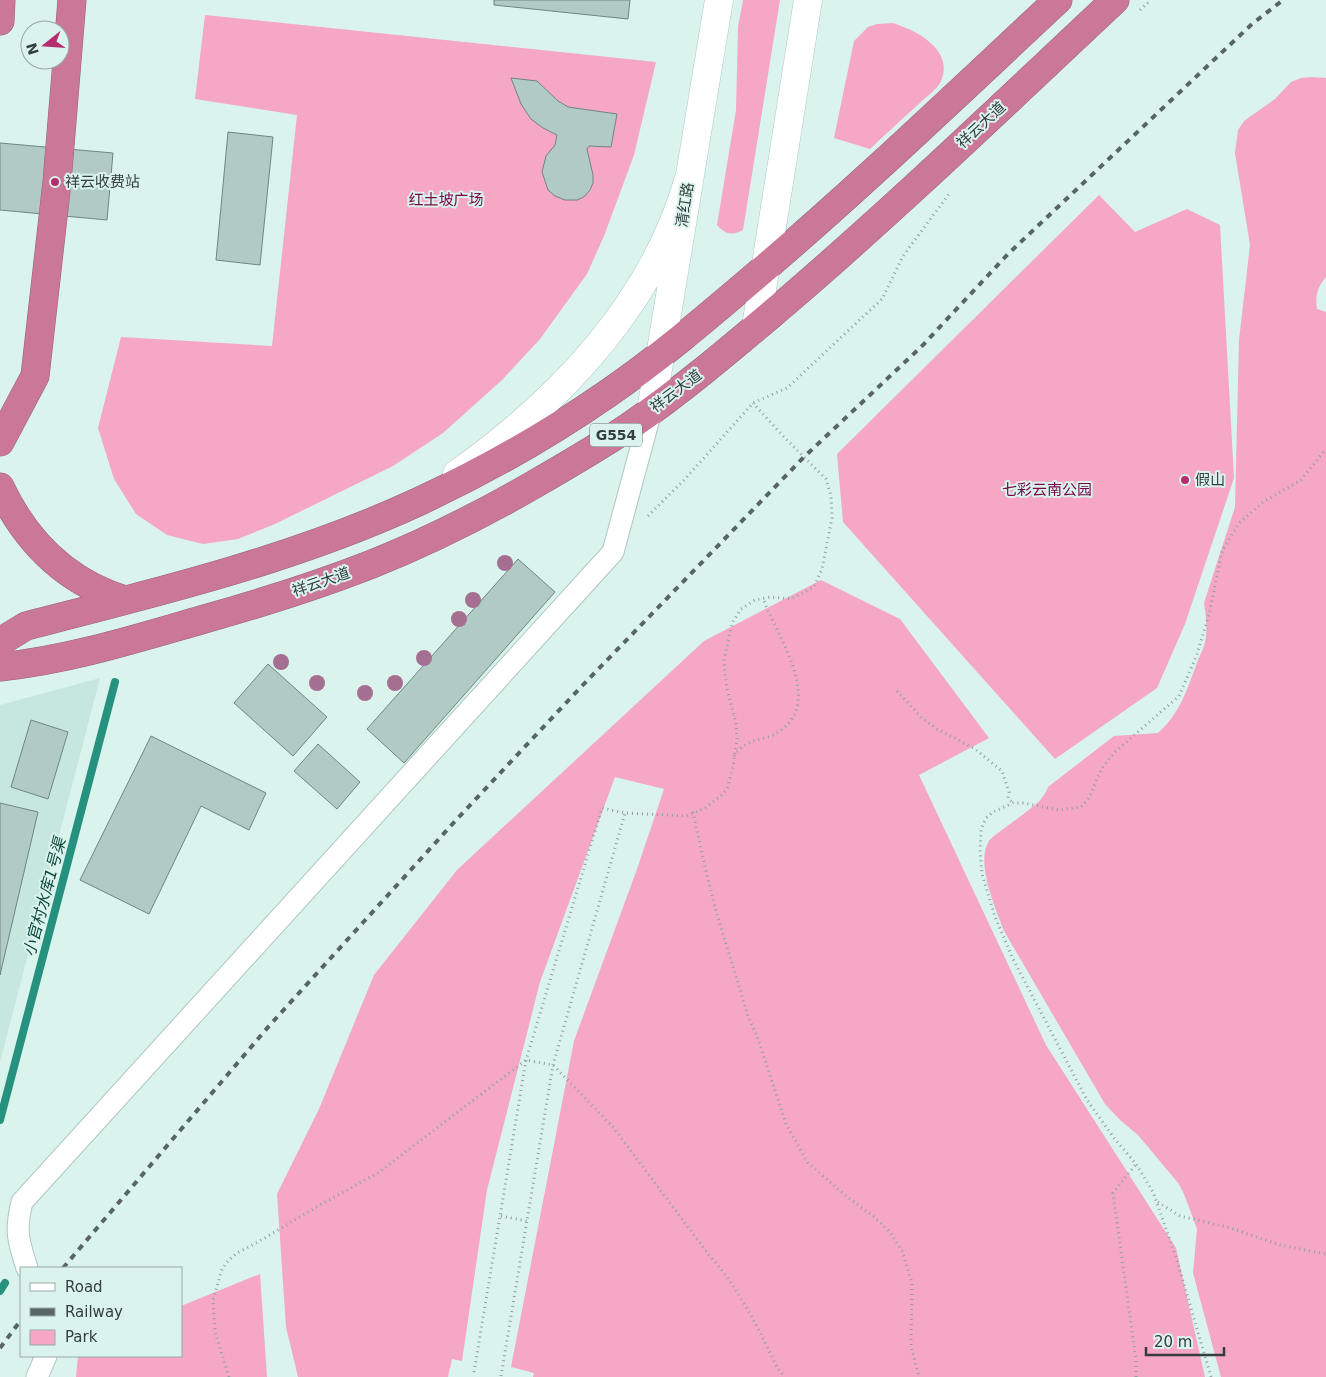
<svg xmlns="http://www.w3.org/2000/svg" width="1326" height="1377" font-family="'DejaVu Sans','Noto Sans SC',sans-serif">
<rect width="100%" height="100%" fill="#daf3ed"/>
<!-- built -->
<path fill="#c6e7de" d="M100,678L0,1062V705Z"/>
<!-- green -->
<path fill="#f5a7c4" d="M743,0H780L743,230C732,236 725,234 717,225L736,110L738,27Z
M205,15L656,62L634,155L604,236L587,274L540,339L502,380L443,433L393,466L275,524L238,539L203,544L167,535L136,514L114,479L98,428L121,337L272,346L297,115L195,99Z
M893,23C918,31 956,51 940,83C936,90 927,96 921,102C904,117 887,133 870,149L834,138L854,41L868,27L877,24Z
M1311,77L1326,78V277C1317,288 1315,296 1317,309L1326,312V1377H1221L1193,1273L1197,1229L1184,1194L1179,1184L1138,1135L1120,1120L1105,1104L1004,931C996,909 975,863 989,841C992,836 1019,818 1026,812C1036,804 1043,800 1048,787L1114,736L1158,733C1180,714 1187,689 1197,663C1200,654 1205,647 1206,637C1207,626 1206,614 1204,603L1235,507L1239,340L1250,245L1235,153L1238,130L1244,121L1275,99L1291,82L1301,78Z
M1099,195L1135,232L1187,209L1220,225L1234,478L1185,624L1157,688L1055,759L843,522L837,454Z
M821,580L900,619L989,738L919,775L1046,1045L1176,1248L1205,1377H533L534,1373L511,1367L574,1041L637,869L664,789L615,777L540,982L487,1190L462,1361L452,1359L448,1377H298L286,1327L277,1194L319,1109L374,975L457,870L704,641Z
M260,1274L267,1377H76L78,1356H181V1306Z"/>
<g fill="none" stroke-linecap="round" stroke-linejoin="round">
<!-- stream -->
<path stroke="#26917f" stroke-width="8" d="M0,1120L115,682
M0,1291L5,1283"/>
</g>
<!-- building -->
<path fill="#b2cac4" stroke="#6f8680" d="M494,0H630L628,19L494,5Z
M511,78L537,81L558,101L568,107L617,114L611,147L589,146L587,149L593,175V183L590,190L584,197L577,200H565L555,196L548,190L542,172L546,156L555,145L557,135L543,128L531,119L521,104Z
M228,132L273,137L260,265L216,260Z
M0,143L113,153L107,220L0,210Z
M518,559L555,592L404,763L367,729Z
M268,664L327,717L293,756L234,703Z
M31,720L68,732L48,799L11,787Z
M151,736L266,793L249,830L201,806L149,914L80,880Z
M318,744L360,782L337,809L294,771Z
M0,803L38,812L0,975Z"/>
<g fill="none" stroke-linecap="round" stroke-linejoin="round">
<defs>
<path id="street" d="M27,1268C18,1240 15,1231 22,1202L613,552L651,411
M37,1377L46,1356"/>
<path id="secondary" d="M756,327L808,0
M651,411L719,0
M457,474C561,400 653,304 689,178"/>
<path id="highway" d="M0,21L1,0
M0,442L35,376L57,182L72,0
M0,487C26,542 66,582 125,600
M0,642L26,626C159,592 295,559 420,501C484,471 548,435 607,394C658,359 705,319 752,279C857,190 957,94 1058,0
M0,667C68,660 135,639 201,620C258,604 316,586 372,564C427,542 481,515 533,485C566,466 599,447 630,426C685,388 735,345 786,302C899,205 1006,102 1115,0"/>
</defs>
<!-- street casing -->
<use href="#street" stroke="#aec7c0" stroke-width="23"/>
<!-- secondary casing -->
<use href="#secondary" stroke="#aec7c0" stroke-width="29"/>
<!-- highway casing -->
<use href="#highway" stroke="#966478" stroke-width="29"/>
<!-- path -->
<path stroke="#8ea09c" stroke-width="3" stroke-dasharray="1 4" stroke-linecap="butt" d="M1140,10L1151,0
M648,516L686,478L753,403L787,388L882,299L903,256L949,194
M897,691L921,717L937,729L975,749L1002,771L1009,792L1008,798L1013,803
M734,756C749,735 763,743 780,731C825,699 775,634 763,598
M693,812L705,867L716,911L748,1016L758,1039L786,1124L808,1163L846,1196L873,1216L890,1232L902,1251L912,1283L911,1346L919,1377
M1158,1202L1180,1216L1227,1227L1280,1245L1326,1254
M501,1216L527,1221
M474,1372L526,1060L602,808L625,813L686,816L705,808L723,794L727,789L733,767L737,739L736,723L727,689L725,673L724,660L732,623L741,609L755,600L770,597L791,599L814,587L822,569L832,518L831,496L826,479L783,436L753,403
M501,1376L553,1065L625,813
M229,1377L215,1332L213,1300L222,1269L228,1261L237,1253L258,1242L318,1206L378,1173L526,1060L553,1065L613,1127L709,1255C739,1288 758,1328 778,1369L785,1377
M1136,1377V1360L1113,1193L1136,1164
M1211,1377L1176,1257L1153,1192L1136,1164L1114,1138L1087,1100L1013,959L995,917L982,874L980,850L981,829L986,818L993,812L1013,803H1024L1059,810L1081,807L1089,798L1102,768L1115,752L1179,696L1196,657L1209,615L1222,551L1239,523L1263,502L1301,480L1326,449"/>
<!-- street -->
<use href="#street" stroke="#fff" stroke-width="21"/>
<!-- secondary -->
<use href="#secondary" stroke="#fff" stroke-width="28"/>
<!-- highway -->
<use href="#highway" stroke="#cb7898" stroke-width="28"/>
<!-- rail -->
<path stroke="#586562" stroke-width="4" stroke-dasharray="6 6" stroke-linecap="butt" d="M63,1268L269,1026L457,819L580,688L804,457L922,346L1008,254L1252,24L1283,0
M0,1348L21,1320"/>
</g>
<!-- trees -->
<g fill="#a56f91">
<circle cx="505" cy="563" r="8"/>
<circle cx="473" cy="600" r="8"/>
<circle cx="459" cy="619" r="8"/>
<circle cx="424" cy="658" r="8"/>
<circle cx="281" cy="662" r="8"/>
<circle cx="317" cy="683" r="8"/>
<circle cx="395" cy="683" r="8"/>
<circle cx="365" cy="693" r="8"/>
</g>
<!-- markers -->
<g fill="#b52d6f" stroke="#daf3ed" stroke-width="2">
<circle cx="55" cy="182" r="5"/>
<circle cx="1185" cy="480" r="5"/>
</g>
<g text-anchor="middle" stroke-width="4" stroke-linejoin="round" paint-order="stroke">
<!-- shield labels -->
<rect fill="#daf3ed" stroke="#667471" stroke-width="1" x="590" y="423.5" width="52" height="23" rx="4"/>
<g font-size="14" font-weight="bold" fill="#343e3c">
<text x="616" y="440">G554</text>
</g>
<!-- street labels -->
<g font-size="15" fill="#343e3c" stroke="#daf3ed">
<text transform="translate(981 125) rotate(-43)" y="5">祥云大道</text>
<text transform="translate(685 205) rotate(-81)" y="5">清红路</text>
<text transform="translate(676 391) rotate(-37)" y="5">祥云大道</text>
<text transform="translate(321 582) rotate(-19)" y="5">祥云大道</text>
</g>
<!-- poi labels -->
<g font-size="15" fill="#343e3c" stroke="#daf3ed" text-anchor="start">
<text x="65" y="187">祥云收费站</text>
<text x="1195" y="485">假山</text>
</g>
<!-- park labels -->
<g font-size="15" fill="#790345" stroke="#daf3ed">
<text x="446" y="205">红土坡广场</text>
<text x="1047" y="495">七彩云南公园</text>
</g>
<!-- water labels -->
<g font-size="16" font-style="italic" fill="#104a3f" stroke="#daf3ed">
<text transform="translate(44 897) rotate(-75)" y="6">小官村水库1号渠</text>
</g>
</g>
<!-- legend -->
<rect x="20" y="1267" width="162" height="90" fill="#daf3ed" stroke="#98aba6"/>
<rect x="30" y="1283" width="25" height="8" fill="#ffffff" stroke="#98aba6"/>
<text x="65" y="1292" font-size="15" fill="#343e3c">Road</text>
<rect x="30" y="1308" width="25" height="8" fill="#586562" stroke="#98aba6"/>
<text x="65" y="1317" font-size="15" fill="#343e3c">Railway</text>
<rect x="30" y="1330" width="25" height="15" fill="#f5a7c4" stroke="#98aba6"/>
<text x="65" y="1342" font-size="15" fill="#343e3c">Park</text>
<!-- north arrow -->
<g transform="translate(45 45) rotate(253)"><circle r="24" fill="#daf3ed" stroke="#98aba6"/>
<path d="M0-4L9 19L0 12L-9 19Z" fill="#b52d6f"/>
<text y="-8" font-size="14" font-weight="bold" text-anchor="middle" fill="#343e3c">N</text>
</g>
<!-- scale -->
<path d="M1146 1347v8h78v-8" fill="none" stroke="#343e3c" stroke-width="2.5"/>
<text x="1154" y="1347" font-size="15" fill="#343e3c" stroke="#daf3ed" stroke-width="4" paint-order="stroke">20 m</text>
</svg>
